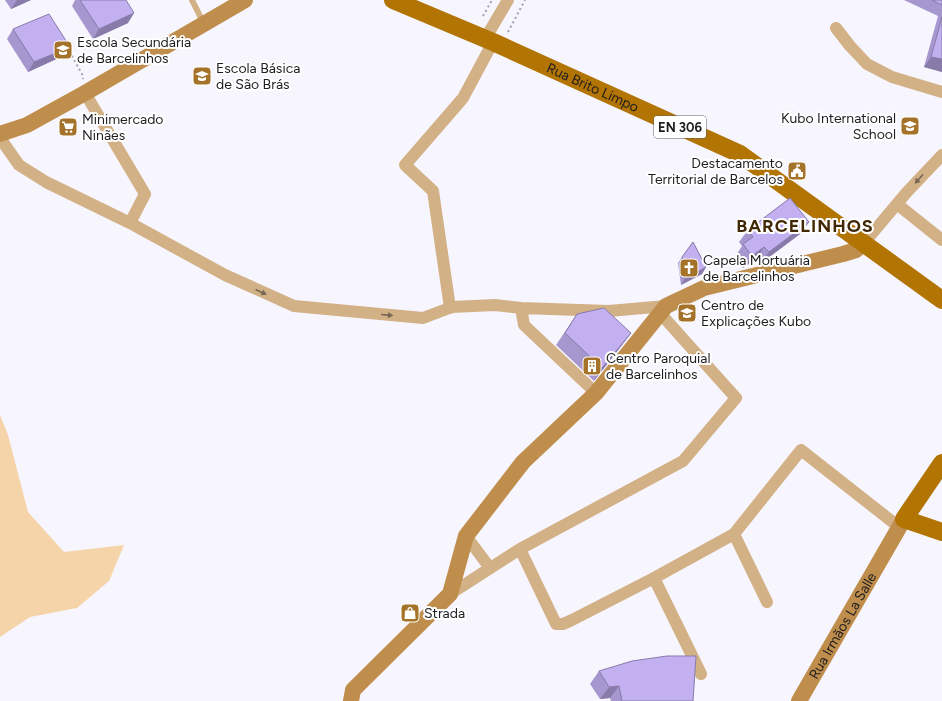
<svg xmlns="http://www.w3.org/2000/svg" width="942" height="701" font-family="Figtree,sans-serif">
<rect width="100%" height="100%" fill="#f7f5fe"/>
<!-- green -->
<path fill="#f6d4aa" d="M0,415L8,435L28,512L64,552L124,545L109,581L77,608L30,617L0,637Z"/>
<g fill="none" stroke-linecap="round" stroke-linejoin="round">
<!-- path -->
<path stroke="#a4a2a9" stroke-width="2" stroke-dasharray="2 3" stroke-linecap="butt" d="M483,16L492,0
M508,32L525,0
M67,47L82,74L83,79"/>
<!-- lane -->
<path stroke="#d3b187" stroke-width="6" d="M192,0L204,24"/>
<!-- street -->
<path stroke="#d3b187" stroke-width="12" d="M836,28L850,46L867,64L892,77L942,92
M485,39L508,0
M85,93L145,194L130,223
M0,138L19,165L46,182L130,223L225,275L294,306L423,318L452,307L495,305L521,308L609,311L666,306
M897,204L942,240
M864,243L907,192L942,155
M450,308L433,191L405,165L463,98L493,42
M521,308L524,325L596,393
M660,313L736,398L683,461L520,549L556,624H563L572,620L654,578L734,534L767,602
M734,534L801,450L899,527
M466,536L490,568
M654,578L701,674
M450,594L520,549"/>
<!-- secondary -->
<g stroke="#c08e4c" stroke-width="16">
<path d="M0,134L27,125L85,93L245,0"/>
<path d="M351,701L353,690L450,594L466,536L523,462L596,393L666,306L704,288L843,254L856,250L864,243"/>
<path id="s1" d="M799,701L904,519"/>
</g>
<!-- primary -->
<g stroke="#b27403" stroke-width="18">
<path id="s2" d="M393,0L493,42L740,154L942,300"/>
<path d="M942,463L904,519L942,532"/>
</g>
</g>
<!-- wall -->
<path fill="#a797cf" d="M5,0H31L11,9Z
M75,0H126L128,23L93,39L72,6Z
M904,0H942V72L924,67L938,16Z
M13,29L70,47L63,56L28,72L7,39Z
M809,222L800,234L760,264L756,259L743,268L735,257L742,246L739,242L748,230Z
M693,242L706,267L702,274L681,285L678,263Z
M577,314L631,333L622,345L594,381L556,345Z
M599,671L693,701H611L610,698L600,699L590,684Z"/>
<!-- shaded-wall -->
<path fill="#887ba9" d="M17,0H31L11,9Z
M134,13L128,23L93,39L99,29Z
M70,47L63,56L28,72L34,62Z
M931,57L942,59V72L924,67Z
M809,222L800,234L760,264L769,252Z
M764,247L756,259L743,268L752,256Z
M706,267L702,274L681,285L685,279Z
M631,333L622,345L594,381L602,368Z
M619,686L610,698L600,699L609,687Z"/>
<!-- building -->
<path fill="#c2b0f1" stroke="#887ba9" d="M80,0H126L134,13L99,29Z
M932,0H942V5Z
M49,14L70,47L34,62L13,29Z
M942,17V59L931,57Z
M790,198L809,222L769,252L764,247L752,256L743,244L753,237L748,230Z
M693,242L706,267L685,279L682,257Z
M604,308L631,333L602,368L565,333L577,314Z
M667,656H696L693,701H622L619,686L609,687L599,671L632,661Z"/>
<!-- one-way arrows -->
<defs><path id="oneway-solid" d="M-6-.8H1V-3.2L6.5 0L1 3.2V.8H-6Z"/></defs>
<g fill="#786754">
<use href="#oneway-solid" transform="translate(919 179) rotate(132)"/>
<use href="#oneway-solid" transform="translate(261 292) rotate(24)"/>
<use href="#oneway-solid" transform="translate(387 315) rotate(5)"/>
</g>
<!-- icons -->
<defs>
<symbol id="school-square" viewBox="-11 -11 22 22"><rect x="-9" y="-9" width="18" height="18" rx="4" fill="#a57229" stroke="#fff"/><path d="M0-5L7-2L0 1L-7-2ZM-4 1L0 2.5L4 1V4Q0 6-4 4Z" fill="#fff"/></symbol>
<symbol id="supermarket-square" viewBox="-11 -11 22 22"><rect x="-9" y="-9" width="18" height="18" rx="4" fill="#a57229" stroke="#fff"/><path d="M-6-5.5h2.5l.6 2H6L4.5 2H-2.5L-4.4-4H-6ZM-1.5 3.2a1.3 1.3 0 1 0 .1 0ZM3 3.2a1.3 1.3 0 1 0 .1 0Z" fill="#fff"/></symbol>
<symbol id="civic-square" viewBox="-11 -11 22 22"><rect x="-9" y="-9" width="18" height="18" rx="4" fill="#a57229" stroke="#fff"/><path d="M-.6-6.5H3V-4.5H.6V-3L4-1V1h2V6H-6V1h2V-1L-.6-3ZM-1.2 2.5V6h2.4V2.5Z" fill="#fff"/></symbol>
<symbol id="church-square" viewBox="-11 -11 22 22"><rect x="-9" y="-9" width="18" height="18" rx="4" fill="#a57229" stroke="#fff"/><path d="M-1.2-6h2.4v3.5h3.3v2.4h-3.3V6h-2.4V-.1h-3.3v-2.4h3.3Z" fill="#fff"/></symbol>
<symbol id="building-square" viewBox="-11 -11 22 22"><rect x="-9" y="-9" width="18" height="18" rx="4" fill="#a57229" stroke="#fff"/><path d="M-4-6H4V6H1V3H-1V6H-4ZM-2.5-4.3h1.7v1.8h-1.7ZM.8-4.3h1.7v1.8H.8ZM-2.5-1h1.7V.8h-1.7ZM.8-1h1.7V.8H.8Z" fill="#fff"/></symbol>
<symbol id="shop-square" viewBox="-11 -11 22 22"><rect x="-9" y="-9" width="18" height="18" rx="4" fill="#a57229" stroke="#fff"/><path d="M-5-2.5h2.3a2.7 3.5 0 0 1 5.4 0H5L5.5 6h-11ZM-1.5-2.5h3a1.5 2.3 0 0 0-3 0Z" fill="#fff"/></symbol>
</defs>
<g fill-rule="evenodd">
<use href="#school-square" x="52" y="39" width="22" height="22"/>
<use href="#school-square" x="191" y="65" width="22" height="22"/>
<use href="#school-square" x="899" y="115" width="22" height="22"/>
<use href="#supermarket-square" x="57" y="116" width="22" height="22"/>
<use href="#civic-square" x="786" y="160" width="22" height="22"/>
<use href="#church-square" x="678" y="257" width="22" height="22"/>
<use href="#school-square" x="676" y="302" width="22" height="22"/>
<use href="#building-square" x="581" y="355" width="22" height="22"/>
<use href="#shop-square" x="399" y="602" width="22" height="22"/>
</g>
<g text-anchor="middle" stroke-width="4" stroke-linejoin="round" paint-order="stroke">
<!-- shield labels -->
<rect fill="#fff" stroke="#626163" stroke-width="1" x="654" y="116" width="52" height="22" rx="3"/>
<g font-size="13" font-weight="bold" fill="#1e1d20">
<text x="680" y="132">EN 306</text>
</g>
<!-- poi labels -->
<g font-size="14" fill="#1e1d20" stroke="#fff" text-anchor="start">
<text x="77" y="47">Escola Secundária<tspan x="77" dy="16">de Barcelinhos</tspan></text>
<text x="216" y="73">Escola Básica<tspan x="216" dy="16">de São Brás</tspan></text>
<text x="896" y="123" text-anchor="end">Kubo International<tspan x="896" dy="16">School</tspan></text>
<text x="82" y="124">Minimercado<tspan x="82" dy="16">Ninães</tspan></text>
<text x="783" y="168" text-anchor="end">Destacamento<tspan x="783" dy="16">Territorial de Barcelos</tspan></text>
<text x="703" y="265">Capela Mortuária<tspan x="703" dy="16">de Barcelinhos</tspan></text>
<text x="701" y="310">Centro de<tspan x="701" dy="16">Explicações Kubo</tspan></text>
<text x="606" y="363">Centro Paroquial<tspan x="606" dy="16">de Barcelinhos</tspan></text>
<text x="424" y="618">Strada</text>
</g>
<!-- street labels -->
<g font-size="14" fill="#1e1d20" stroke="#fff">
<text dy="5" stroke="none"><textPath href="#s2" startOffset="218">Rua Brito Limpo</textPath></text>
<text dy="5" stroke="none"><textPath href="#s1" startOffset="87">Rua Irmãos La Salle</textPath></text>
</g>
<!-- district labels -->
<g font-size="18" font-weight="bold" letter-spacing="1" fill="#422906" stroke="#fff">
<text x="805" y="232">BARCELINHOS</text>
</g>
</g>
</svg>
